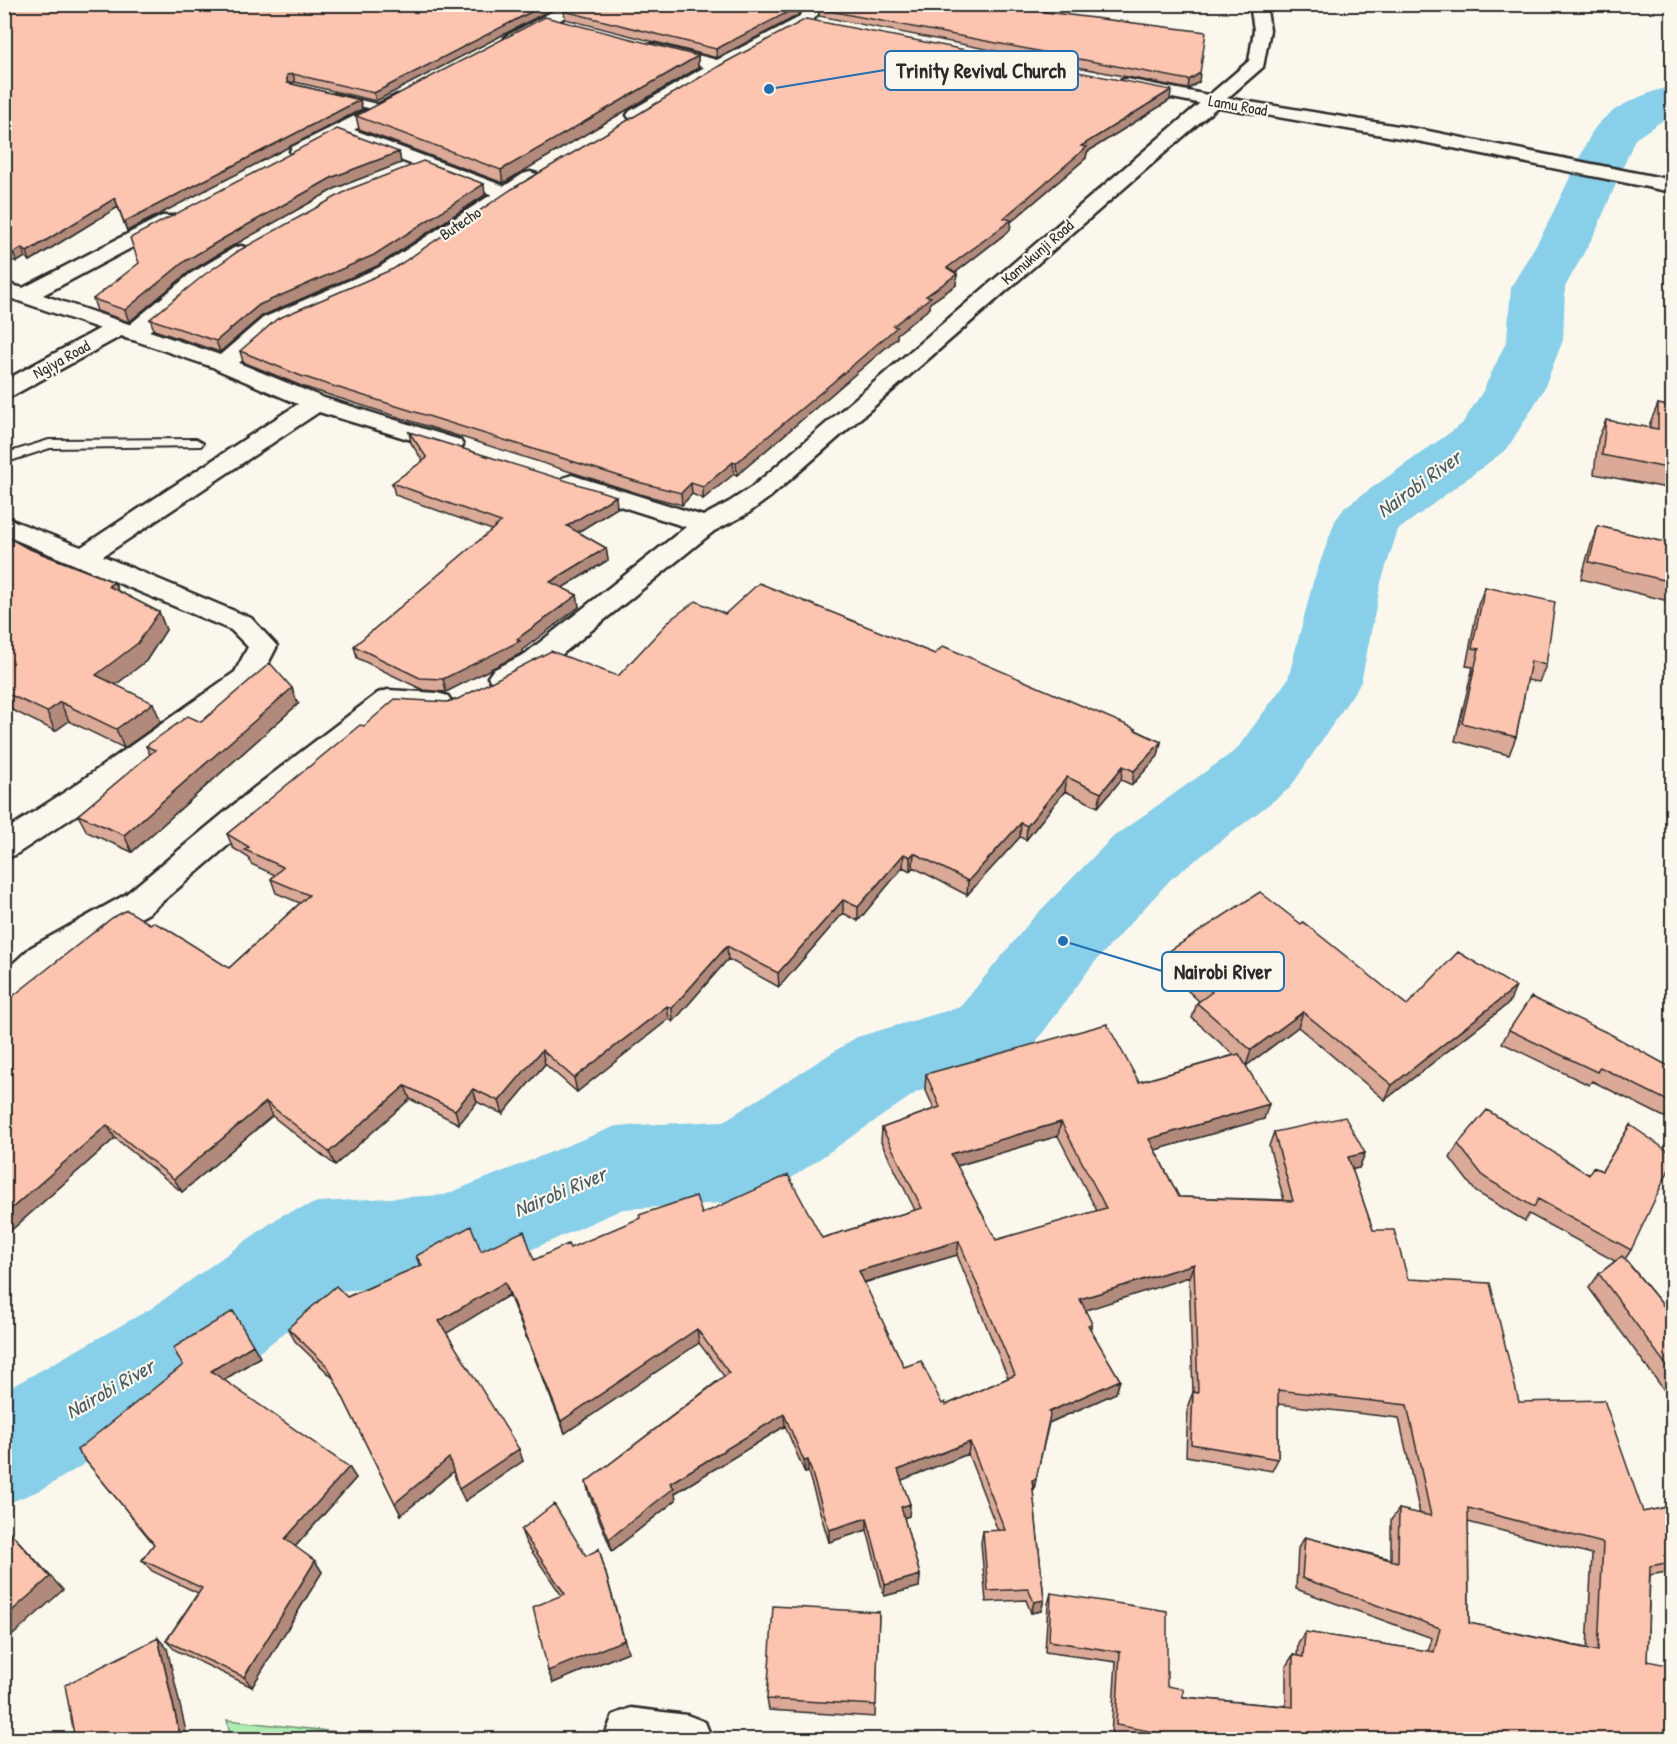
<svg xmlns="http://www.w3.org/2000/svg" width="1677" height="1744" font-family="'Patrick Hand',sans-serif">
<rect width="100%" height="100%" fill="#fbf7ec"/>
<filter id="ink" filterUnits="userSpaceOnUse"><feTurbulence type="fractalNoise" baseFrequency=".0167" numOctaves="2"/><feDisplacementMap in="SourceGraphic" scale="12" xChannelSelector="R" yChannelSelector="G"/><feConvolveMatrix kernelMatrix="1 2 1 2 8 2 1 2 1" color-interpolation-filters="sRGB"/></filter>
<g filter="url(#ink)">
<!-- green -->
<path fill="#afecb3" stroke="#6d8c6f" stroke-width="1.5" d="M227,1720L403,1739H231Z"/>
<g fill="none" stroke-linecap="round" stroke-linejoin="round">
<!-- river -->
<path fill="#88cfe9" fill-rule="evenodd" d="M1672,86V114L1635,139L1596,231L1565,287L1563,340L1543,391L1507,449L1398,530L1381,582L1361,682L1290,788L1171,879L1093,964L1022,1061L917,1092L774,1190L740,1202L623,1209L483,1271L448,1284L338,1291L226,1378L43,1489L4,1505V1391L152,1308L282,1215L318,1202L444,1195L616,1126L724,1121L857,1037L960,1007L1033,918L1113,837L1236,750L1288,679L1313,582L1335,521L1345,507L1462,424L1483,391L1507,340L1511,287L1544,231L1592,132C1609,107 1643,94 1672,86Z"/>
<defs>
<path id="service" d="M334,94L385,106L386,108L381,111L330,99V95Z
M196,439L203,443L201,446L50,448L4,463V454L49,440Z"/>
<path id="minor" d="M1250,4H1266L1270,30L1263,67L770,497L747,514L714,531L545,668C528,676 512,689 493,684L488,677L493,670L525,654L686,527L563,488L559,483L563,478L572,475L581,478L703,516L729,502L752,487L1249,61L1254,30Z
M654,44L725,62L728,66L725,70L719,71L648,53L645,49L648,45Z
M341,125L512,189L515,193L512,197H498L334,135L332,131L334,127Z
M241,246L248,248L251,252L248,256L206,284L141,338L133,340L125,338L123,335L12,396L4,398V381L110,323L118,321L128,326L190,274L234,248Z
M224,357L324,398L460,440L463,445L460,450L451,452L319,412L103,556L251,618L277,646L257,685L93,804L15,855L4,859V831L71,788L235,672L248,647L231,630L4,535V517L81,547L298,404L216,369L212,364L216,359Z
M388,690L437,693L448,696L452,703L448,710L437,713L394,710L276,804L149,913L54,966L17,1004L4,1008V972L30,948L125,895L254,788L378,693Z
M631,1708L687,1715L705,1722L712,1740H609L606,1733L613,1715Z"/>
<path id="tertiary" d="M567,4H588L518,44H506L504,40L506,36Z
M809,4H826L810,24L725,70L642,119H630L627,115L630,111L713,62L798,18Z
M1127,79L1213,96L1423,130L1672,180V192L1423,142L1213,106L1121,88L1118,84L1121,80Z
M397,95L403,96L406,100L403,104L306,155H292L290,151L292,147Z
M530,172L537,174L540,178L537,182L394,278L279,328L232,369L224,371L4,296V283L23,288L162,216H176L179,220L176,224L43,295L220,355L263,318L378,268L523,174Z"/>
</defs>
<!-- service casing -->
<use href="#service" stroke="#2b2b2b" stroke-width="4"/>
<!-- minor casing -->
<use href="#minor" stroke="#2b2b2b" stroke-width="5"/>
<!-- tertiary casing -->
<use href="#tertiary" stroke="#2b2b2b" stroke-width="5"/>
<!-- service -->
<use href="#service" fill="#fbf7ec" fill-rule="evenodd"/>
<!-- minor -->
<use href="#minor" fill="#fbf7ec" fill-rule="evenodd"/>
<!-- tertiary -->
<use href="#tertiary" fill="#fbf7ec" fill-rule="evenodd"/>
</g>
<!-- wall -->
<path fill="#daa997" stroke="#2b2b2b" stroke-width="1.5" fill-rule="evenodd" d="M4,4H562L376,101L295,82L289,83L360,100L362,109L127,231L118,207L30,261L25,257L17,262L4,258Z
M819,9L1030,10L1199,82L1188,89L819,16Z
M564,11L797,16L717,58L565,19Z
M698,56V68L503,183L359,129L356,116Z
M1171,90L1170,100L1087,152L1086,158L1011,222L1010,230L955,273L957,274L956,285L930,303V308L897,334V338L832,394L737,475L734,474L703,499L692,494L682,505L640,494L304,387L243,362L240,351Z
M399,152L401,163L336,188L227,249L189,272L129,322L97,311L93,299Z
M485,195L377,266L262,316L220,352L154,330L150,319Z
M1658,404L1672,407V489L1594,474L1598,439L1606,420L1650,428V423Z
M409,432L617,508L578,532L606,548L608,560L562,588L577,595L579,607L522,650V653L446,692L423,690L357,658L354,646L492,530L395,495L392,483L423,461L411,443Z
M1598,526L1672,544V602L1581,579L1591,544Z
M4,535L27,548L114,582L118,591L159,612L166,630L146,661L115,685L161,722L124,748L69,721L55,731L4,706Z
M1485,587L1546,665L1539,682L1527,680L1516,737L1509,755L1455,741L1473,667L1466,666L1478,605Z
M725,614L935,654L1136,730L1161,742L1158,756L1132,785L1121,780L1098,807L1065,791L1026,840L1020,837L967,895L913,867L910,871L903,867L858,921L843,913L779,987L728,959L673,1022L669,1019L577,1092L545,1064L503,1114L477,1102L459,1124L410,1099L335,1165L272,1116L182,1192L115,1138L7,1234L4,1231V1003L150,924L229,968L300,903L276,893L271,879L275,875L251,864L249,858L233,848L227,834L364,726L447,702L618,676Z
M298,704L132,852L87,832L78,815L150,755L146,746L201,722Z
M1301,924L1407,1005L1509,1003L1385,1100L1298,1027L1246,1066L1264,1119L1155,1150L1179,1197L1284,1200L1269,1146L1274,1132L1365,1153L1359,1168L1352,1169L1373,1230L1408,1279L1519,1402L1643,1512L1672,1506V1571L1650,1575L1647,1661L1672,1740H1139L1111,1734L1116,1662L1045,1652L1048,1604L1051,1593L1167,1686L1183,1697L1286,1706V1666L1293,1655L1297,1656L1298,1643L1305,1632L1428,1651L1432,1638L1296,1589L1298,1548L1305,1537L1391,1559V1520L1399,1509L1420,1514L1399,1418L1278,1404V1459L1272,1471L1186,1456L1188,1405L1193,1392L1189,1277L1085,1310L1092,1324L1090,1330L1120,1380L1116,1393L1049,1423L1033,1491L1044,1600L1041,1611L1031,1613L1026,1600L986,1602L981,1543L983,1531H998L968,1454L901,1480L910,1504L909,1516L904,1518L920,1575L919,1587L884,1596L867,1530L829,1542L808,1472L805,1473L785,1426L675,1493L676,1500L612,1551L589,1494L586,1482L724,1376L699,1343L565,1433L509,1295L446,1333L523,1461L465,1501L454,1471L401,1515L334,1379L295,1341L288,1328L347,1297L420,1266L416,1256L481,1251L534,1260L570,1248L702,1214L822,1238L915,1210L881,1142L882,1128L934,1109L925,1088L926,1074L1139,1082L1234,1055L1192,1018L1197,1003L1199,1001L1163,968L1166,953ZM1058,1136L1097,1211L996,1240L957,1166ZM957,1255L1008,1378L946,1405L942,1404L904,1367L864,1283ZM1468,1522L1592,1554L1587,1648L1469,1623Z
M1509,1030L1672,1068V1121L1592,1081L1589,1085L1502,1043Z
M1630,1125L1631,1250L1625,1259L1672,1316V1401L1589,1288L1599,1274L1615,1261L1529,1214L1525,1221L1476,1192L1450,1158L1458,1144L1589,1174L1593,1167L1602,1171Z
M260,1357L224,1380L356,1478L295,1547L315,1561L322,1572L252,1687L175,1650L166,1641L198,1593L152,1571L142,1560L154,1544L77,1450Z
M521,1530L628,1652L553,1683L548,1671L562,1596L526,1543Z
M879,1612L875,1717L769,1710L767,1699Z"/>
<!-- shaded-wall -->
<path fill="#b18a7b" stroke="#2b2b2b" stroke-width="1.5" d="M546,4H562L376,101L374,93Z
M799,4H806L797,16L717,58L716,49Z
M698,56V68L503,183L501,170Z
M1200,73L1199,82L1188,89L1189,80Z
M293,74L295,82L289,83V91L287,83V75Z
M1171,90L1170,100L1087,152L1086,158L1011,222L1010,230L947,279V268L1081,146Z
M360,100L362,109L127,231L124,222Z
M399,152L401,163L336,188L227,249L189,272L129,322L125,310L185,261L224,238L333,177Z
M484,184L485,195L377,266L262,316L220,352L216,341L259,305Z
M115,198L118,207L30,261L27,252Z
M22,248L25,257L17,262L13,253Z
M957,274L956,285L930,303V308L897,334V338L832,394L737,475L736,463L926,296Z
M733,462L734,474L703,499V487Z
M691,483L692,494L682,505L681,493Z
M616,496L617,508L568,538L567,526Z
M606,548L608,560L552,594L550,582Z
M114,582L122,600L108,586Z
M577,595L579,607L522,650V653L446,692L443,679L517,639Z
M159,612L166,630L146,661L104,694L96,675Z
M292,688L298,704L132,852L124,835Z
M60,702L69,721L55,731L47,712Z
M153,703L161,722L124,748L116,729Z
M1161,742L1158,756L1132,785L1134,771Z
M1123,766L1121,780L1098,807L1101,793Z
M1067,777L1065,791L1026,840L1027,826Z
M1021,823L1020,837L967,895L968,881Z
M914,853L913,867L910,871V857Z
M904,854L903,867L858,921V907Z
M843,900V913L779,987L778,973Z
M727,946L728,959L673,1022L672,1008Z
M1516,987L1509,1003L1385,1100L1392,1085Z
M667,1006L669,1019L577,1092L574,1078Z
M1303,1012L1298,1027L1246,1066L1251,1050Z
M542,1050L545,1064L503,1114L499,1101Z
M405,1086L410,1099L335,1165L329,1152Z
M473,1089L477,1102L459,1124L455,1110Z
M266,1102L272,1116L182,1192L174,1179Z
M1269,1104L1264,1119L1145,1153L1149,1139Z
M1061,1122L1058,1136L949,1168L951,1154Z
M107,1125L115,1138L7,1234L4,1231V1215Z
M1365,1153L1359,1168L1342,1171L1348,1157Z
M959,1241L957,1255L858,1284L859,1271Z
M1194,1264L1189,1277L1077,1313L1080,1299Z
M505,1282L509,1295L444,1335L439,1321Z
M697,1329L699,1343L565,1433L561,1421Z
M253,1345L260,1357L219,1383L211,1371Z
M1120,1380L1116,1393L1046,1424L1049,1412Z
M784,1414L785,1426L675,1493L676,1500L612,1551L609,1539L670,1483Z
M970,1442L968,1454L897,1482L898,1470Z
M519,1449L523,1461L465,1501L459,1489Z
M449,1458L455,1470L401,1515L395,1503Z
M808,1460V1472L805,1473L804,1461Z
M349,1467L356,1478L292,1550L285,1539Z
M1036,1479L1034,1491L1032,1480Z
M910,1504L909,1516L900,1519L901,1507Z
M867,1518V1530L829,1542V1530Z
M9,1531L22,1545L63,1590L4,1643V1618Z
M599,1549L628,1652L553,1683L548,1671Z
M315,1561L322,1572L252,1687L244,1677Z
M920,1575L919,1587L884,1596L885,1585Z
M1044,1600L1041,1611L1031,1613L1034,1602Z
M158,1638L167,1648L188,1740H181Z"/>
<!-- building -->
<path fill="#fdc5b0" stroke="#2b2b2b" stroke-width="1.5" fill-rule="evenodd" d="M4,4H546L374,93L293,74L287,75V83L360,100L124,222L115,198L27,252L22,248L13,253L4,250Z
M576,4H799L796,8L716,49L564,11Z
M822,4H1030V10L1206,32L1200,73L1189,80L819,9Z
M545,17L698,56L501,170L356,116Z
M806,19L1171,90L1081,146L1087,147L1004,218L1011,220L947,268L957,274L926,296L931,297L893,326L897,327L832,383L736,463L733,462L703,487L691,483L681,493L638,482L301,376L240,351L277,319L393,269L512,189L726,62Z
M337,129L399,152L333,177L224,238L185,261L125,310L93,299L139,263L130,238Z
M423,161L484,184L374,255L259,305L216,341L150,319L204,275L240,250L350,189Z
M1658,404L1672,407V469L1602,455L1606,420L1658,429Z
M409,432L616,496L567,526L606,548L550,582L577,595L517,639L520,641L443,679L420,678L354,646L501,522L392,483L427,458Z
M1598,526L1672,544V582L1589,562Z
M4,535L27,548L114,582L108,586L159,612L138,643L96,675L153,703L116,729L60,702L47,712L4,692Z
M759,583L935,654L943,646L1136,729L1135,730L1161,742L1134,771L1123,766L1101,793L1067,777L1027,826L1021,823L968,881L914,853L910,857L904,854L858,907L843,900L778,973L727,946L672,1008L667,1006L574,1078L542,1050L499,1101L473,1089L455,1110L405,1086L329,1152L266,1102L174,1179L107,1125L4,1215V1003L112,918L127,910L150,924L153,922L167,929L229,968L309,895L271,879L283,867L245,850L249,847L227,834L360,725L364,726L395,699L447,702L458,699L551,651L618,676L671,619L696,601L725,614Z
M1485,587L1555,602L1546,665L1531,661L1516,737L1462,723L1479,649L1472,648Z
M270,663L292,688L124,835L78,815L155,750L146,746L188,716L201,722Z
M1260,892L1301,924L1303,922L1407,1005L1458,952L1516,987L1392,1085L1303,1012L1251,1050L1197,1003L1212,992L1166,953Z
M1531,997L1610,1034L1672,1068V1103L1600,1067L1597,1072L1509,1030Z
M1107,1024L1139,1082L1239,1054L1269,1104L1149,1139L1179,1197L1293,1201L1274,1132L1345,1117L1365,1153L1348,1157L1373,1230H1394L1408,1279L1490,1283L1519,1402L1604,1400L1643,1512L1672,1506V1562L1650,1566L1647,1661L1672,1666V1740H1222L1171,1735L1116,1725L1120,1652L1049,1641L1051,1593L1167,1611V1686L1183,1689V1697L1293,1707V1655L1303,1657L1305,1632L1434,1652L1440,1628L1302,1578L1305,1537L1398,1562L1399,1509L1431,1516L1407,1405L1278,1390V1459L1191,1444L1193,1392L1198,1393L1194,1264L1080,1299L1092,1324L1088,1325L1120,1380L1049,1412L1050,1415L1036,1479L1032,1480L1044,1600L1034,1602L1028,1589L988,1591L983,1531L1005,1530L970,1442L898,1470L910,1504L901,1507L920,1575L885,1585L867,1518L829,1530L808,1460L804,1461L784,1414L670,1483L674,1488L609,1539L586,1482L729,1373L697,1329L561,1421L505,1282L439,1321L519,1449L459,1489L449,1458L395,1503L328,1367L288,1328L336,1286L347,1297L422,1265L416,1256L471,1226L481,1251L524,1231L534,1260L568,1244L570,1248L640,1218L639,1215L696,1196L702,1214L788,1175L822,1238L922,1208L882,1128L940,1107L926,1074ZM1061,1122L1106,1208L996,1240L951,1154ZM959,1241L1015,1375L946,1405L945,1402L942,1404L921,1361L904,1367L859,1271ZM1468,1508L1603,1543L1598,1651L1469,1623Z
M1487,1110L1589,1175L1593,1167L1602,1171L1630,1125L1672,1154V1163L1631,1250L1538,1199L1534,1207L1484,1177L1458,1144Z
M1622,1256L1672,1316V1373L1599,1274Z
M233,1311L253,1345L211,1371L349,1467L285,1539L315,1561L244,1677L166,1641L202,1588L142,1560L154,1544L77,1450L183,1365L173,1348Z
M554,1504L586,1556L599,1549L624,1640L548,1671L533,1607L565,1594L521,1530Z
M9,1531L50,1577L4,1618V1535Z
M773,1606L879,1612L876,1705L767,1699Z
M158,1638L181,1740H75L65,1685Z"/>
</g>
<g text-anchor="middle" stroke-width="4.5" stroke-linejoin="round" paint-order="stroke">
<!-- far-street labels -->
<g font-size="16" fill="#2b2b2b" stroke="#fbf7ec">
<text transform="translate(1238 105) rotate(10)" y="6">Lamu Road</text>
<text transform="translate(460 223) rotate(-34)" y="6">Butecho</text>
<text transform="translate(1037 252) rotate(-41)" y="6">Kamukunji Road</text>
<text transform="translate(61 359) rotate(-29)" y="6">Ngiya Road</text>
</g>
<!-- water labels -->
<g font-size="21" font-style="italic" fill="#475c64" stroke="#fbf7ec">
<text transform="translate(1419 484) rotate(-36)" y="7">Nairobi River</text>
<text transform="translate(560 1192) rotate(-23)" y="7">Nairobi River</text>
<text transform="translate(110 1389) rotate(-30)" y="7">Nairobi River</text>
</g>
</g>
<!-- callouts -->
<path fill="none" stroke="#1f6fb2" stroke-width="2" d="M769 89L885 70M1063 941L1162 971"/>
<g fill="#1f6fb2" stroke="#fbf7ec" stroke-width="2">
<circle cx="769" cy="89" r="6"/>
<circle cx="1063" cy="941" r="6"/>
</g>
<g fill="#fbf7ec" stroke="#1f6fb2" stroke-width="2">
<rect x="885" y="51" width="193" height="39" rx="6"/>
<rect x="1162" y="952" width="122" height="39" rx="6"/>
</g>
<g font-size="21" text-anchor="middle" font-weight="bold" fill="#2b2b2b">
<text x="981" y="78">Trinity Revival Church</text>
<text x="1223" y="979">Nairobi River</text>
</g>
<!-- margin -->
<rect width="1677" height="1744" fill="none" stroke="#fbf7ec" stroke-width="24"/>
<rect x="12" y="12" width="1653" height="1720" fill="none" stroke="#2b2b2b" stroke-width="2" filter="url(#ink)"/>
</svg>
